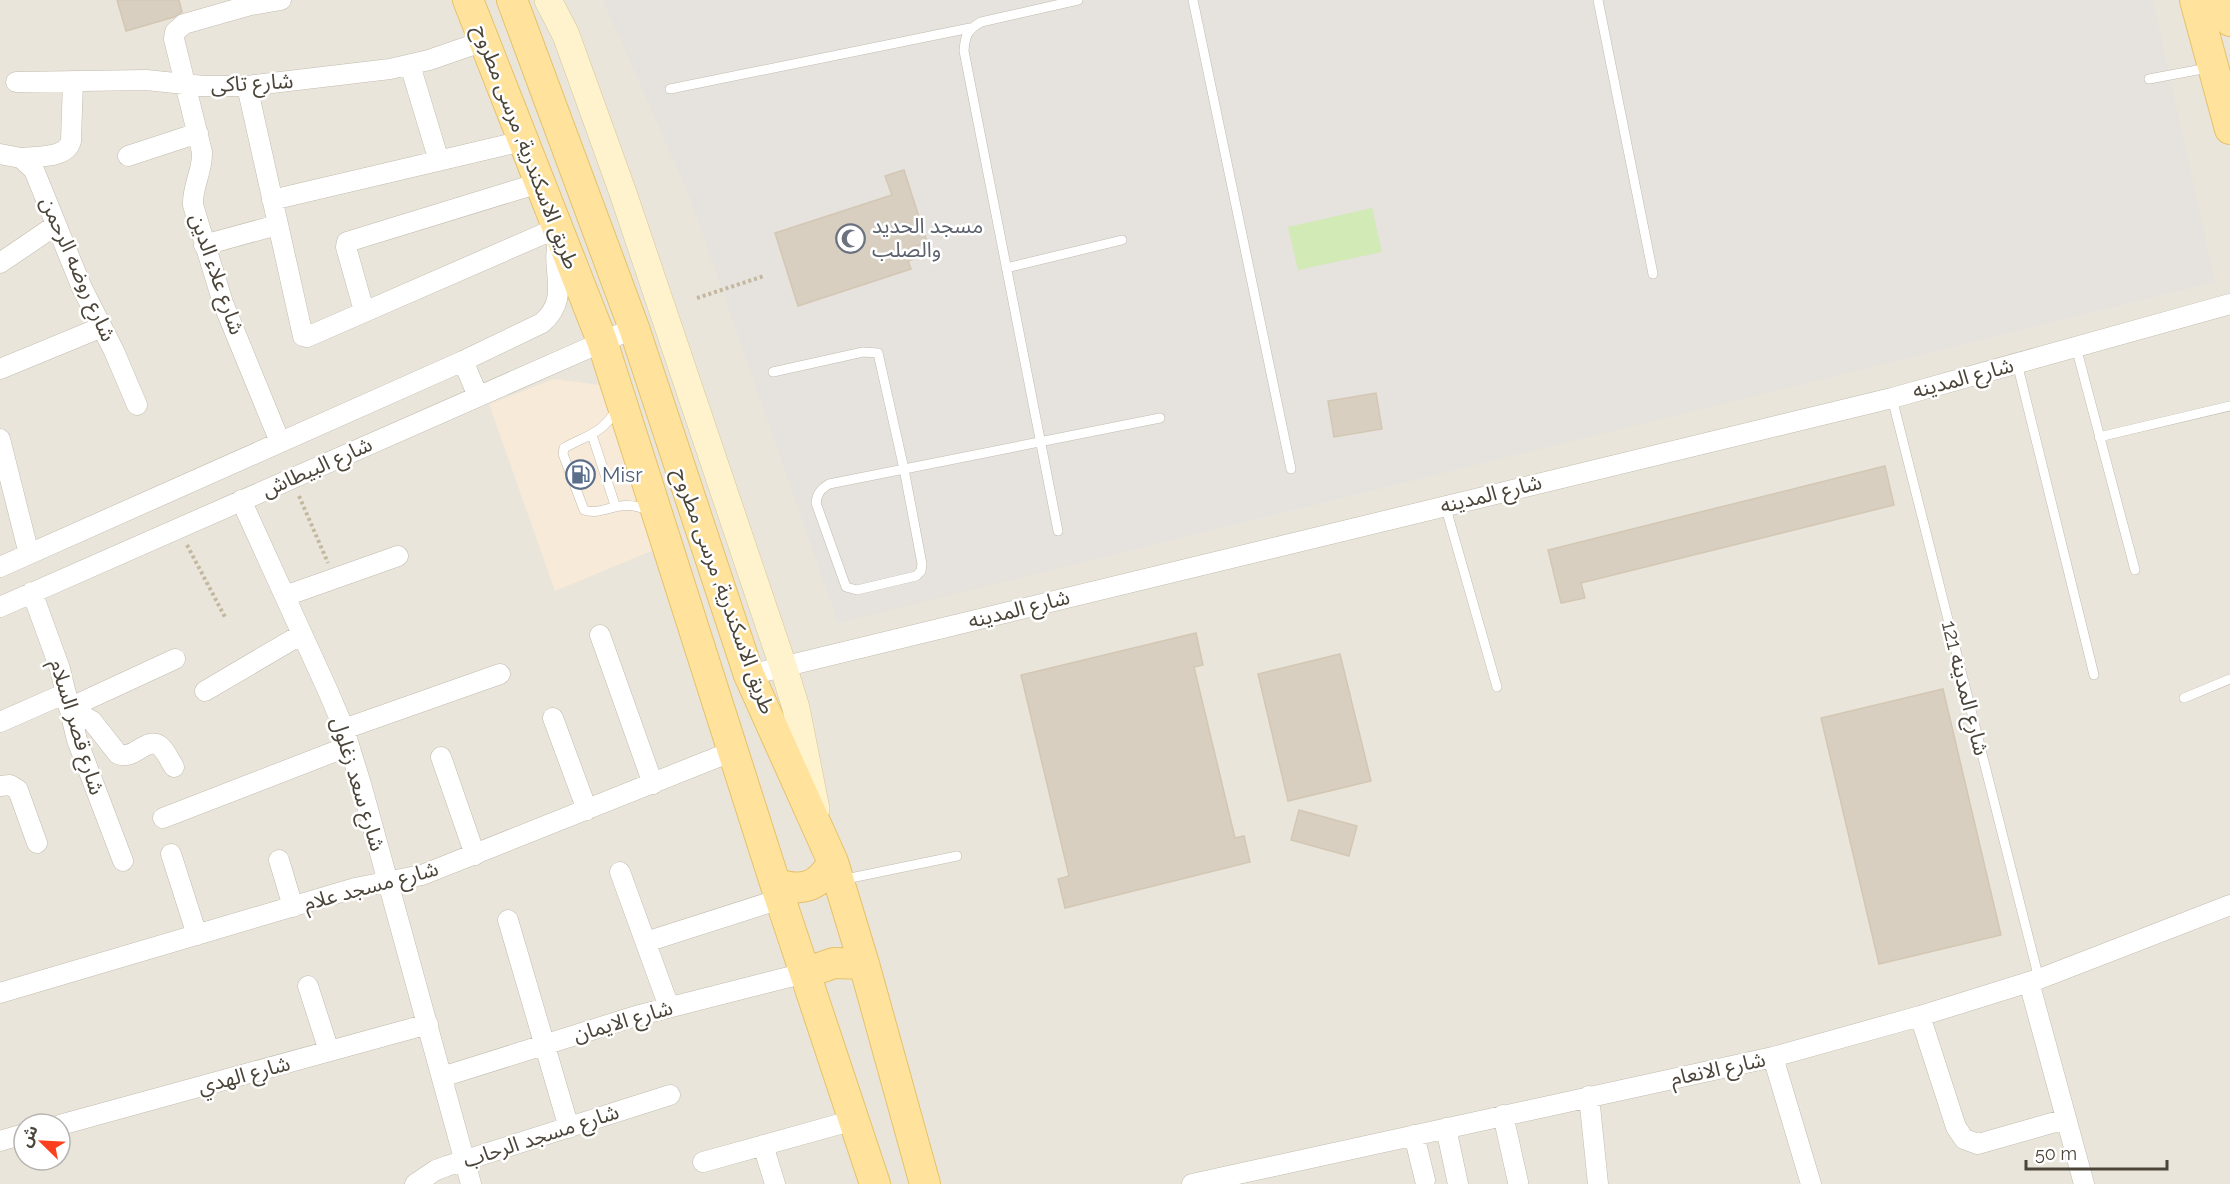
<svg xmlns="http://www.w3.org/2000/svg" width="2230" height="1184" font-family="Raleway,'Noto Sans Arabic',sans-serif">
<rect width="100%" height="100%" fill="#f6f3ec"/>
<!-- residential -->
<path fill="#eae5da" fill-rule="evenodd" d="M0,0H2230V1184H0ZM24,1124H60V1160H24Z"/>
<!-- commercial -->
<path fill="#f7ead8" d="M554,379L599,385L656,549L555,591L489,404Z"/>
<!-- industrial -->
<path fill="#e6e2dd" d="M603,0H2153L2215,282L838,623L690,198Z"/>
<!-- green -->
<path fill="#d2eab5" d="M1372,208L1382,252L1298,270L1288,227Z"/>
<!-- building -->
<path fill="#d8cfc1" stroke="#d3c7b4" stroke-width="1.5" d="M117,0H179L182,12L174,17L126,31Z
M904,170L927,242L914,247L917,258L908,261L911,269L798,306L775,233L892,195L885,176Z
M1376,393L1382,429L1334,437L1328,401Z
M1885,466L1894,505L1581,583L1585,598L1561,603L1548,550Z
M1196,633L1203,665L1194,667L1235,838L1244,836L1250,862L1065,908L1058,879L1069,876L1021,675Z
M1340,654L1371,781L1288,801L1258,674Z
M1943,689L2001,935L1879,964L1821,718Z
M1299,810L1357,826L1349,856L1291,840Z"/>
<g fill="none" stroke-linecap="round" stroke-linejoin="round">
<defs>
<path id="lane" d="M1193,0L1291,469
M1598,0L1653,274
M2149,79L2208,68
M670,89L970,28
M1006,268L1122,240
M2076,347L2135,570
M2017,363L2094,675
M773,372L863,352L878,353L904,469L922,564L921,571L916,576L857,590L846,587L816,503C817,493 821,489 829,484C939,462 1049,440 1160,418
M1892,398L2039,979
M617,408C603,434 587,435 564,448L563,454L584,510C605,517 618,496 649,511
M592,435L615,505
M2099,437L2230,406
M1445,505L1497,687
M1058,531L964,51C965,36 967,30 981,22L1078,0
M2184,698L2230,679
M841,880L957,856"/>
<path id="street" d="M410,65L439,161
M16,82L146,80L204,86H247L390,69L429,60L484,41
M247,86L303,336L307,337L557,228
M0,154L21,158L34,170L82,288L114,351L137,405
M128,156L198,133
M21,158C37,156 66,159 71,141L73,81
M272,200L523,141
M204,245L277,225
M0,263L56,225
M364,311L346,247L347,242L539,183
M463,361L478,396
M0,369L102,327
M0,439L29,554
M280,442L223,303L193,205C192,186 203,171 202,152L174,39L175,32L184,24L251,5L281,0
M241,500L328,691L344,729L361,784L471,1184
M0,567L463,361L542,323C572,297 549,270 559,238
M32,592L60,669L77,740L123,861
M285,596L398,556
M0,607L634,328
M600,635L653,784
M749,675L1892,398L2230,304
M205,691L302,634
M69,708L92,721L118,754C134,761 146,736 160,746C166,751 170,761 174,767
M69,708L175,659
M553,718L587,810
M0,722L66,693
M344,729L500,674
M441,757L475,855
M0,786L10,785L18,790L37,843
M163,818L349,746
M171,854L197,935
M279,860L293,907
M620,872L669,1007
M508,920L569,1128
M646,942L780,899
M2029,982L2084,1184
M308,986L329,1051
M0,993L355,888L422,875L733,751
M1920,1016L1956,1127L1964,1139L1978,1144L2066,1119
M1773,1057L1811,1184
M442,1077L636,1016L805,973
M1589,1096L1598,1184
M1503,1115L1518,1182
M60,1125L428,1024
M1446,1128L1458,1184
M1414,1135L1425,1180
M0,1141L24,1134
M763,1145L775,1184
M703,1162L854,1120
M415,1184L436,1170L447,1166L670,1095
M1192,1184L1773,1057L1920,1016L2039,979L2230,905"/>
<path id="secondary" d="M548,0L566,35L623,193L783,666L796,708L816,809"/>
<path id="primary" d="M468,0L602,341L775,883L875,1184
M512,0L634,328L749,675L833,862L864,964L925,1184
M2195,0L2230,129
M2224,0L2230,21
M775,883C802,893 819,887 833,862
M805,973L834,963L864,964"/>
</defs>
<!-- lane casing -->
<use href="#lane" stroke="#c2bbae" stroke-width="10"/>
<!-- street casing -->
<use href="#street" stroke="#c2bbae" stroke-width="21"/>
<!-- secondary casing -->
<use href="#secondary" stroke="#d6c79b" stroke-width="28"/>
<!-- primary casing -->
<use href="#primary" stroke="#e6c16a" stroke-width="32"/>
<!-- path -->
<path stroke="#c4b79f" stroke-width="4" stroke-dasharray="3 3" stroke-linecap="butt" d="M697,298L764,276
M299,496L328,563
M187,545L226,619"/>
<!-- lane -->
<use href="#lane" stroke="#fff" stroke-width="9"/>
<!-- street -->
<use href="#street" stroke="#fff" stroke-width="20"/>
<!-- secondary -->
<use href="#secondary" stroke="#fff3cd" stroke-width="27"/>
<!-- primary -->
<use href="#primary" stroke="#ffe39c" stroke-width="30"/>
</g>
<!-- icons -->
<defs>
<symbol id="mosque-ring" viewBox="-11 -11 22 22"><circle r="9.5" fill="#fff" stroke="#6b7280" stroke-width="1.5"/><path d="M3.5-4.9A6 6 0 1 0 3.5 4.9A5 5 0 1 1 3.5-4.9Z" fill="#6b7280"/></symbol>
<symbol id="fuel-ring" viewBox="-11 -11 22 22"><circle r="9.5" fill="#fff" stroke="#5c6f8a" stroke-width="1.5"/><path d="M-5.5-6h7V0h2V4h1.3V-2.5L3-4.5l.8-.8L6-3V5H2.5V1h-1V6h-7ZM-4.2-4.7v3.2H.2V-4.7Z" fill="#5c6f8a"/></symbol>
</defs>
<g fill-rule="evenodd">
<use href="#mosque-ring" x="834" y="222" width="33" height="33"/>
<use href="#fuel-ring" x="564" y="458" width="33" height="33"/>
</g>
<g text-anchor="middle" stroke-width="5" stroke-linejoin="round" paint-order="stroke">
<!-- street labels -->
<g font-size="21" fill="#4b4439" stroke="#fff">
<text transform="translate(252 83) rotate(-3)" y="7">شارع تاكى</text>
<text transform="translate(526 147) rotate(69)" y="7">طريق الاسكندرية, مرسى مطروح</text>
<text transform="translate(78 269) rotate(66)" y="7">شارع روضه الرحمن</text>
<text transform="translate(217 274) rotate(71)" y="7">شارع علاء الدين</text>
<text transform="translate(1963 378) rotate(-15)" y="7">شارع المدينه</text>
<text transform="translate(317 467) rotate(-24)" y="7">شارع البيطاش</text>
<text transform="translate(1491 494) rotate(-14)" y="7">شارع المدينه</text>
<text transform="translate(724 591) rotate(70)" y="7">طريق الاسكندرية, مرسى مطروح</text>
<text transform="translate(1019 609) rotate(-14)" y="7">شارع المدينه</text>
<text transform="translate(1965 688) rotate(76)" y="7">شارع المدينه 121</text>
<text transform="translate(77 727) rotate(73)" y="7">شارع قصر السلام</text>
<text transform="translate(358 784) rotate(73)" y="7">شارع سعد زغلول</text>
<text transform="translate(371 886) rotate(-15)" y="7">شارع مسجد علام</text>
<text transform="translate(623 1021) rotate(-16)" y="7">شارع الايمان</text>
<text transform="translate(1718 1069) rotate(-12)" y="7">شارع الانعام</text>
<text transform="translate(244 1075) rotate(-15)" y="7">شارع الهدي</text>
<text transform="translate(541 1136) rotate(-18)" y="7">شارع مسجد الرحاب</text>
</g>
<!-- worship labels -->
<g font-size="21" fill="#5b616d" stroke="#fff" text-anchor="start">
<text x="872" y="233">مسجد الحديد<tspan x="872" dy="24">والصلب</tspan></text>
</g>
<!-- service labels -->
<g font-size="21" fill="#4e5e75" stroke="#fff" text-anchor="start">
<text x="602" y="482">Misr</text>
</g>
</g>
<!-- north arrow -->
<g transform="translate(42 1142) rotate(294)"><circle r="28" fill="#ffffff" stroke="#b7b4b0" stroke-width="1.5"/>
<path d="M0-4.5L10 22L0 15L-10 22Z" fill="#fc3f1d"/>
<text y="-9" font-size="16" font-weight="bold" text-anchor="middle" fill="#4b4439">ش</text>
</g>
<!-- scale -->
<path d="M2026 1160v9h141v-9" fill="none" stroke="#4b4439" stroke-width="3"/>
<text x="2035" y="1160" font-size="18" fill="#4b4439" stroke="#ffffff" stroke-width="4.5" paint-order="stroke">50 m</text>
</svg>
